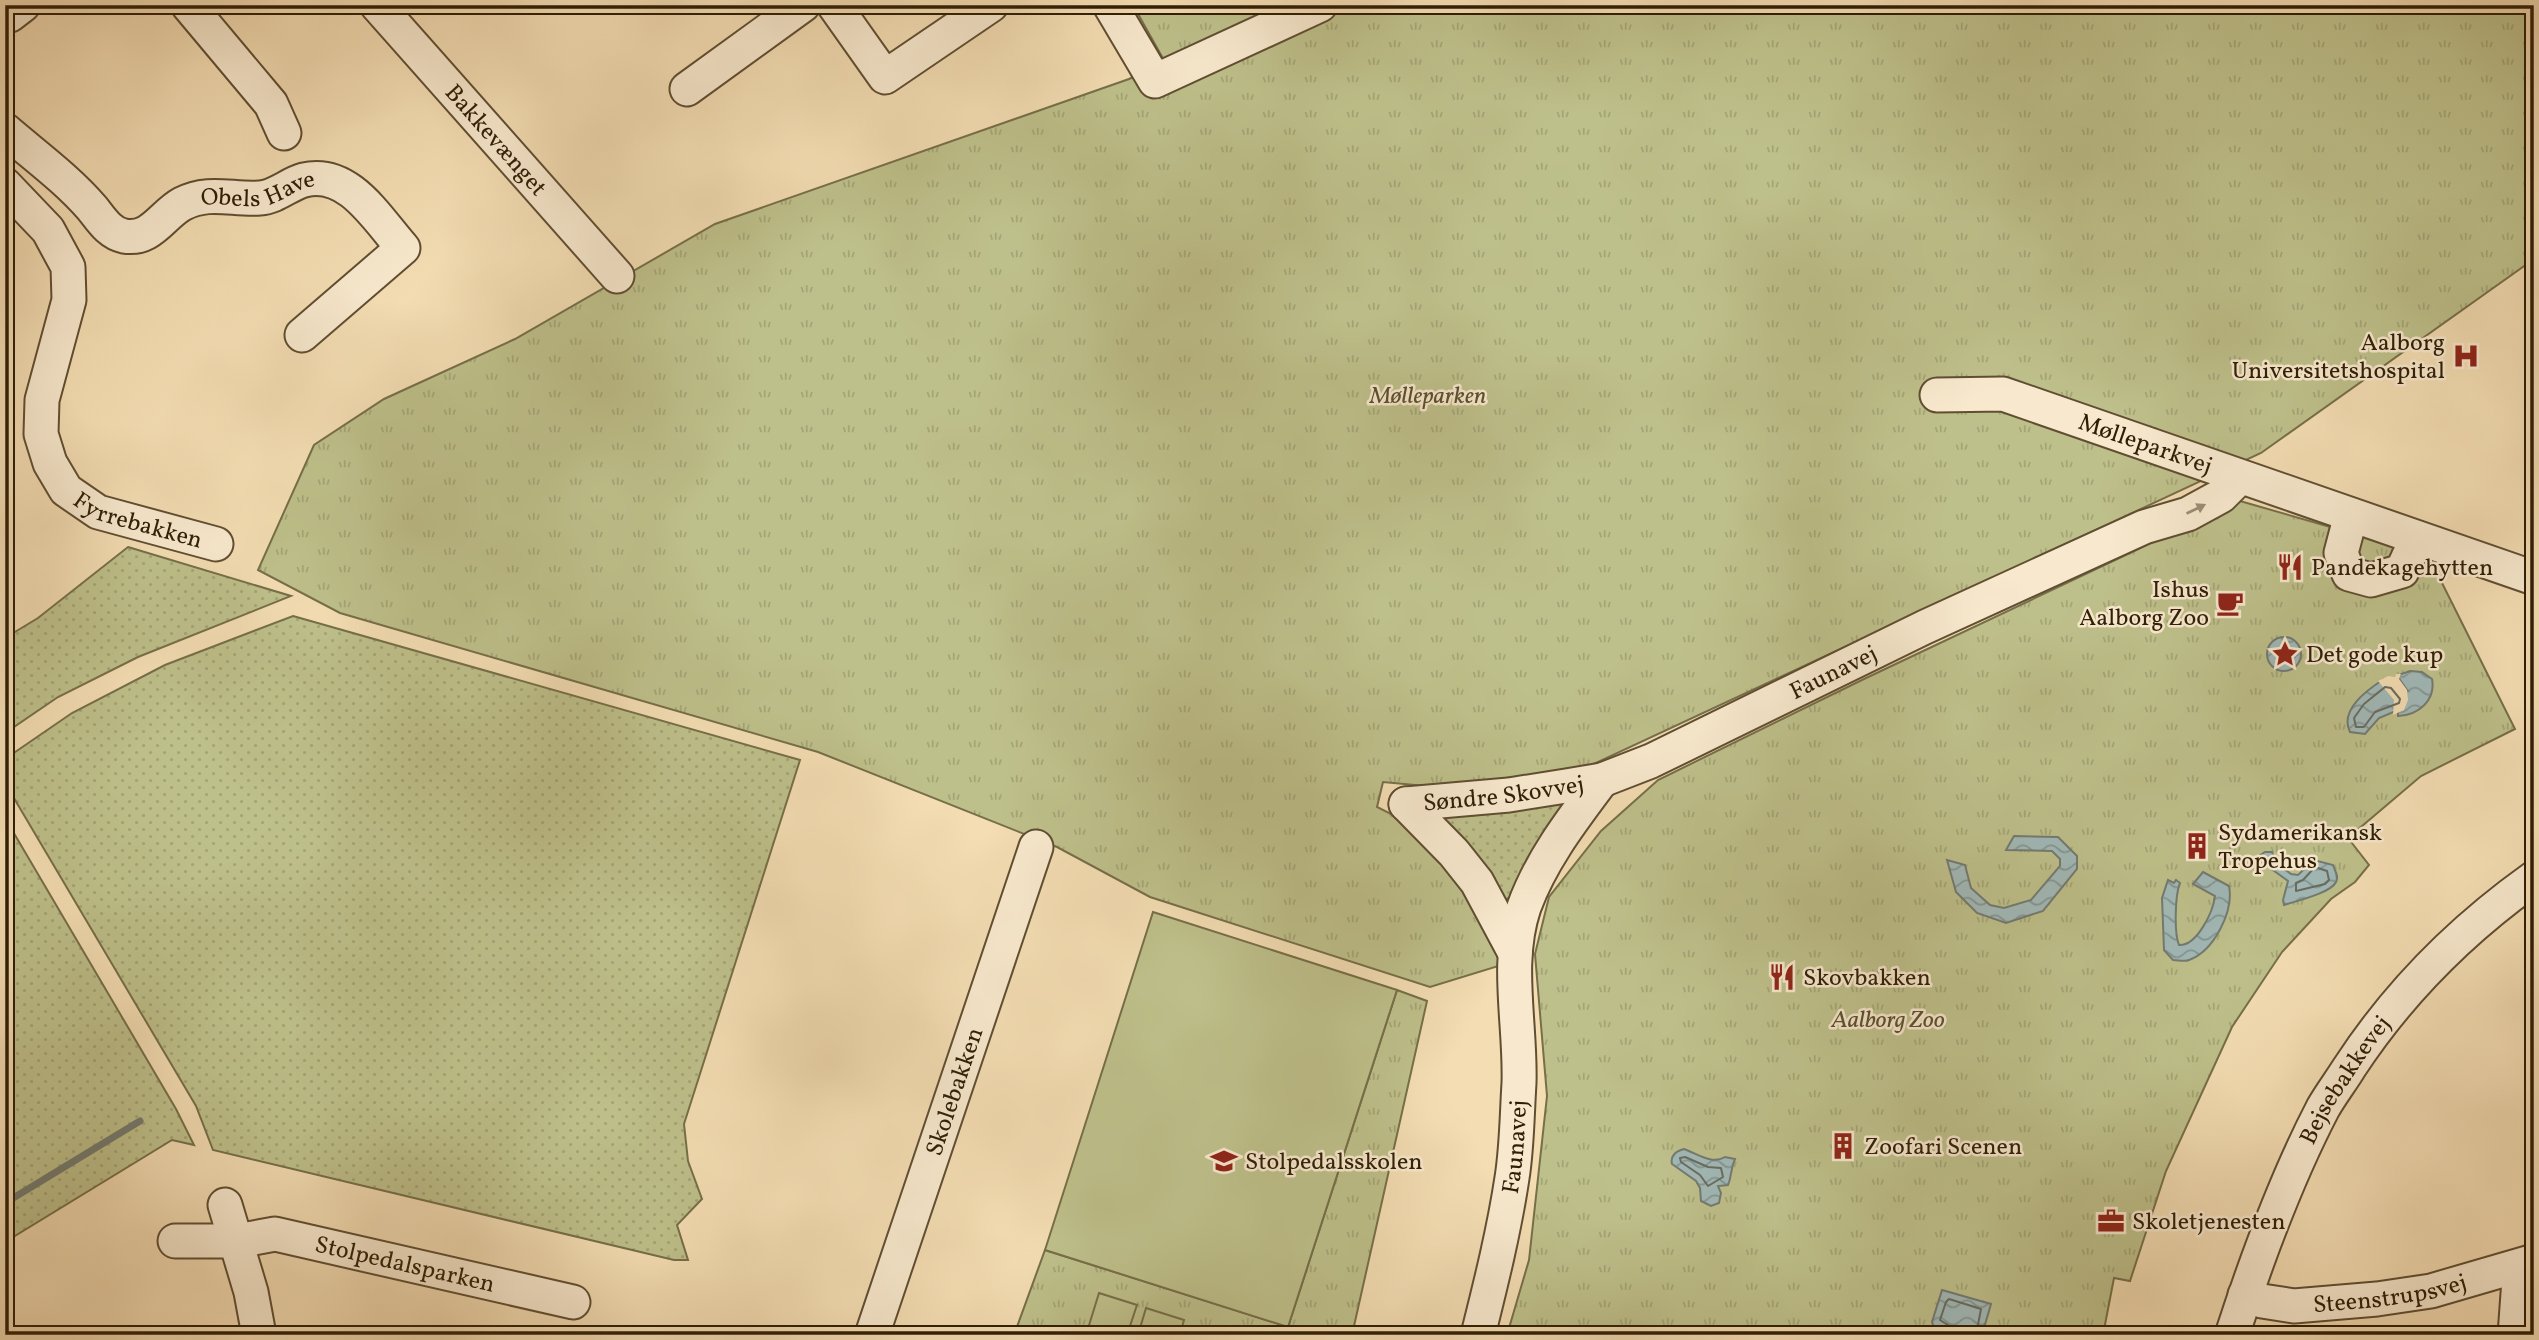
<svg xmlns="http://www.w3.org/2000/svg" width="2539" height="1340" font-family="Vollkorn,serif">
<defs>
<pattern id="grass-dots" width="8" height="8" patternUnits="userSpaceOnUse" patternTransform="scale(1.75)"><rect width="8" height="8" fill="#bec08b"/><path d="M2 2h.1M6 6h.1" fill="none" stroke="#a4a576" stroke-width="1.8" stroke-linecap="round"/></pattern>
<pattern id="park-tufts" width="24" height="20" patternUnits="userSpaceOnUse" patternTransform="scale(1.75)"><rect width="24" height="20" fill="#bec08b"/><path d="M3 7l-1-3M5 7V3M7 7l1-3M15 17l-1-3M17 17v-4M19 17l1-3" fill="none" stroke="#a4a576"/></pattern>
<pattern id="water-waves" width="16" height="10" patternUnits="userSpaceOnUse" patternTransform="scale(1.75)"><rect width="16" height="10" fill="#a1b9b8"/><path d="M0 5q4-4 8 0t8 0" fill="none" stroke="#849694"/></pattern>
</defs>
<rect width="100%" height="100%" fill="#f4ddb3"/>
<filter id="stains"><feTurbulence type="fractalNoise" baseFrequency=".00286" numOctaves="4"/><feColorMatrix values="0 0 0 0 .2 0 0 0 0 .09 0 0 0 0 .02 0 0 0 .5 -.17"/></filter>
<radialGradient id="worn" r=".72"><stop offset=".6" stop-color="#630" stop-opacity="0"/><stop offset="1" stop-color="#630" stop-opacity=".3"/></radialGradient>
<!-- grass -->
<path fill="url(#grass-dots)" stroke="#766f49" stroke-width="2" d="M128,547L291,596L138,657L58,697L5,733V638L38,618Z
M293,616L800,760L684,1124L688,1161L702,1199L677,1225L688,1260H674L213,1150L196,1106L5,783V759L72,713L165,665Z
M1560,803L1562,809L1510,897L1505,900L1440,815Z
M5,818L176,1109L194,1145L172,1140L5,1242Z"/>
<!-- park -->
<path fill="url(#park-tufts)" stroke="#766f49" stroke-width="2" d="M1133,5H2534V259L2261,453L1585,768L1437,787L1383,782L1377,807L1403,820L1449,864L1505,964L1430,987L1150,897L1057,847L818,752L340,613L258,570L314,445L384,399L515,339L715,224L1129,79L1165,62Z
M2240,501L2372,539L2443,563L2449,569L2442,583L2515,729L2421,776L2348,838L2369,865L2355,882L2331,899L2282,952L2232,1027L2166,1171L2130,1281L2114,1278L2103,1335H1507L1529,1260L1547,1096L1535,954L1549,897L1601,831L1658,780L1864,679Z
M1397,990L1427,1001L1352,1335H1014L1045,1250L1288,1327Z"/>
<!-- garden -->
<path fill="#bec08b" stroke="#766f49" stroke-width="2" d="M1153,912L1397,990L1288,1327L1045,1250Z
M1099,1293L1137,1305L1127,1335H1086Z
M1146,1308L1184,1320L1180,1335H1138Z"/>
<!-- water -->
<path fill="url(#water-waves)" stroke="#737b71" stroke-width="2" d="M2267 654a17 17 0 1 1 34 0a17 17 0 1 1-34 0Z
M2410,671L2422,672L2432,679C2436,700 2419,715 2398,716V710L2379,718L2365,734L2350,732C2339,710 2367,690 2384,679L2407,690L2398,677L2401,674Z
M2014,836L2058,837L2077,856V869L2043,911L2006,923L1977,913L1956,892L1947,860L1965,865L1971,888L1990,905L2004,908L2031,900L2060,866V859L2052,851L2006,850Z
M2265,852H2272L2276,863L2291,874L2298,875L2314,860L2333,865C2335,871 2339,876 2336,882C2331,893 2296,901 2284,905L2283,900L2288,881L2259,860V856Z
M2203,872L2229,886C2234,911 2214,951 2189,960C2185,962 2178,960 2173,960L2164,950L2162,898L2168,880L2174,883L2176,880L2180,883C2175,895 2174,933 2179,945C2197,946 2213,912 2215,896L2193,884Z
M1684,1149C1698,1154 1712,1165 1725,1157L1735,1159C1730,1170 1732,1176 1728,1185L1718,1186L1721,1193L1719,1203L1711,1206L1701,1201L1700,1188L1696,1181L1672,1164C1670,1156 1676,1151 1684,1149Z
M1942,1290L1991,1304L1982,1335H1957L1934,1328L1932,1322Z"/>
<!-- pier -->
<path fill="#f4ddb3" d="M2396,674H2401L2399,679L2407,690L2408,700L2404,710L2393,715L2394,700L2378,681L2388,676L2395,677Z"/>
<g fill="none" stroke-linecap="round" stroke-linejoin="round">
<!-- shore -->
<path stroke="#686c60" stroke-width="2" d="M2385,687L2391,688L2400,699L2399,703L2375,712L2364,727H2356L2354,718L2364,704Z
M2315,867L2327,871L2329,880L2325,884L2296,891V883L2303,880Z
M1685,1157L1708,1167L1721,1168L1723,1177L1708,1186L1700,1175L1681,1162L1680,1158Z
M1953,1335L1951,1327L1940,1320L1946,1302L1949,1299L1981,1309L1976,1335"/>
<!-- stream -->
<path stroke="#737b71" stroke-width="7" d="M5,1203L140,1121"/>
<defs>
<g id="minor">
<path d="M188,5L271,104L284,133"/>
<path id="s1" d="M377,5L617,276"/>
<path d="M834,5L885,77L991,5"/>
<path d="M1110,5L1155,81L1320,5"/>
<path d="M5,16L10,15L23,5"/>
<path d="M687,89L803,5"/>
<path id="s2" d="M5,130C34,155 67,179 92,208C101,219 109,233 124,236C151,241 162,215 182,204C209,190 232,200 260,198C276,197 289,184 304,180C349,169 377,219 403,248L302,335"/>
<path id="s3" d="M5,185L48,230L68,267L69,300L42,400L41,434L50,463L66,490L98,512L216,544"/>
<path id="s4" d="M1937,395L2003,394L2534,578"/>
<path d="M2351,515L2341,553L2349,574L2371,580L2402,571L2417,538"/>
<path id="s5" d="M1406,804L1509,795L1566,786L1602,780L1651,761L1925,627L2144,527L2188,514L2221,496L2240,477"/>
<path d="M1406,804L1454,853L1477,882L1515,953"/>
<path d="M225,1205L251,1292L259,1335"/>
<path id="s6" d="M175,1241H237L275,1234L573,1302"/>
<path id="s7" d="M2245,1295L2262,1301L2294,1306L2377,1299L2431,1291L2534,1261"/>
<path id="s8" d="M872,1335L1036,847"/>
<path id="s9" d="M1478,1335C1491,1283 1504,1231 1512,1178C1517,1147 1517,1114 1519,1083C1521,1025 1505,963 1524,907C1541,860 1572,820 1602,780"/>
<path id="s10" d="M2232,1335C2257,1258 2286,1179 2323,1108C2331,1094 2341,1081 2349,1068C2398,993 2461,930 2534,878"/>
<path d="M2515,1335L2520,1266"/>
</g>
</defs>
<!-- minor casing -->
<use href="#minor" stroke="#604e32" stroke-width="37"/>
<!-- minor -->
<use href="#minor" stroke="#f8e9ce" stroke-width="33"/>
</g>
<!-- one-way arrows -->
<defs><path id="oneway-solid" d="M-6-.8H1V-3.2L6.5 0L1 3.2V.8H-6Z" transform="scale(1.75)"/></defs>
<use fill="#9e8e74" href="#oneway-solid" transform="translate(2196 509) rotate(-26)"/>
<!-- icons -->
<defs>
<symbol id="hospital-bare" viewBox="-9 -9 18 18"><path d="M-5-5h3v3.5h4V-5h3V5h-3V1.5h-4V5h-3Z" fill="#8f2418" stroke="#f8e9ce" stroke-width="2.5" paint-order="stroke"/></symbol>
<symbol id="restaurant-bare" viewBox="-9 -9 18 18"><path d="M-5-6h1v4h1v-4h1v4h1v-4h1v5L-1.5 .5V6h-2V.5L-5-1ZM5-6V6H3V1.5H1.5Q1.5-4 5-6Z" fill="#8f2418" stroke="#f8e9ce" stroke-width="2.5" paint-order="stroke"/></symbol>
<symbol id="cafe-bare" viewBox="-9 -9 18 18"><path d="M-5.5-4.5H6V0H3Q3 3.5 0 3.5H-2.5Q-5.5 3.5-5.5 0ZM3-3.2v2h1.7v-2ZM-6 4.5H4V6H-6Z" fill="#8f2418" stroke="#f8e9ce" stroke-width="2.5" paint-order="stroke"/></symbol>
<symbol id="sight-bare" viewBox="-9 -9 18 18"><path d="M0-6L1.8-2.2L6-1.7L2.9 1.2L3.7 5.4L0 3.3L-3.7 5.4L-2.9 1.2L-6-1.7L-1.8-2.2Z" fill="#8f2418" stroke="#f8e9ce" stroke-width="2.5" paint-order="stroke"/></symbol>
<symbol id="building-bare" viewBox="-9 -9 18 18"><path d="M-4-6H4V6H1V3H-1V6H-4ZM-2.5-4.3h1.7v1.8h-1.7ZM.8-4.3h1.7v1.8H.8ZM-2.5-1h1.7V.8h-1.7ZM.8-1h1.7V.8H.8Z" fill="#8f2418" stroke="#f8e9ce" stroke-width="2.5" paint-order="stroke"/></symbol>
<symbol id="school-bare" viewBox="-9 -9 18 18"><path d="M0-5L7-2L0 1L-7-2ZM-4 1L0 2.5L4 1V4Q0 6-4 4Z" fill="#8f2418" stroke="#f8e9ce" stroke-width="2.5" paint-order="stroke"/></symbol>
<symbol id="office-bare" viewBox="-9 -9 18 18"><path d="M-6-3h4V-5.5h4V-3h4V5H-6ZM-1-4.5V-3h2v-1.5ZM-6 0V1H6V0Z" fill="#8f2418" stroke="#f8e9ce" stroke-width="2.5" paint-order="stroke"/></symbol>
</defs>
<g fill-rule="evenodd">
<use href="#hospital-bare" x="2447" y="337" width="38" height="38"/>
<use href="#restaurant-bare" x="2271" y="548" width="38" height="38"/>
<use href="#cafe-bare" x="2211" y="584" width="38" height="38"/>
<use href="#sight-bare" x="2266" y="635" width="38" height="38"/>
<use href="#building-bare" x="2178" y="827" width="38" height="38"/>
<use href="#restaurant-bare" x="1763" y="958" width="38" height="38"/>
<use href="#building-bare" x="1824" y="1127" width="38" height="38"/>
<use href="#school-bare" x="1205" y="1142" width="38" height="38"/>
<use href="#office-bare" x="2092" y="1202" width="38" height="38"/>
</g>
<g text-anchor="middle" stroke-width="5" stroke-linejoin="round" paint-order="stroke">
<!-- street labels -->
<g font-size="24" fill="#2f1e07" stroke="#f8e9ce">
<text dy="8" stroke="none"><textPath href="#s1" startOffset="180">Bakkevænget</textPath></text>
<text dy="8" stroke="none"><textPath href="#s2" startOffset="308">Obels Have</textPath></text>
<text dy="8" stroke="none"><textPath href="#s4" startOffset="217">Mølleparkvej</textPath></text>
<text dy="8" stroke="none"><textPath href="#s3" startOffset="416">Fyrrebakken</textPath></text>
<text dy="8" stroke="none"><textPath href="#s5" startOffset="453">Faunavej</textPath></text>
<text dy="8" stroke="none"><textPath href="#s5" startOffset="98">Søndre Skovvej</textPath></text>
<text dy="8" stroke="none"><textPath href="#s10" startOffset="280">Bejsebakkevej</textPath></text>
<text dy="8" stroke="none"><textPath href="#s8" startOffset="257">Skolebakken</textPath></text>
<text dy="8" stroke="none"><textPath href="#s9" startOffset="192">Faunavej</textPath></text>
<text dy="8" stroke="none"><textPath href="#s6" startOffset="234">Stolpedalsparken</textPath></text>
<text dy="8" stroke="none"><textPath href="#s7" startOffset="147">Steenstrupsvej</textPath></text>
</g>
<!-- poi labels -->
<g font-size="24" fill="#2f1e07" stroke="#f8e9ce" text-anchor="start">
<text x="2445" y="350" text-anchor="end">Aalborg<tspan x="2445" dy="28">Universitetshospital</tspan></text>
<text x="2311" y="575">Pandekagehytten</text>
<text x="2209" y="597" text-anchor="end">Ishus<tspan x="2209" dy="28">Aalborg Zoo</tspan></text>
<text x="2306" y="662">Det gode kup</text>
<text x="2218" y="840">Sydamerikansk<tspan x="2218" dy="28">Tropehus</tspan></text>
<text x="1803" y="985">Skovbakken</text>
<text x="1864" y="1154">Zoofari Scenen</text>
<text x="1245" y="1169">Stolpedalsskolen</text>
<text x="2132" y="1229">Skoletjenesten</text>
</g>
<!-- park labels -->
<g font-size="24" font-style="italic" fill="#5a4f2f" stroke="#f8e9ce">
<text x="1428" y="403">Mølleparken</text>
<text x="1888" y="1027">Aalborg Zoo</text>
</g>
</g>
<!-- margin -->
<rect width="2539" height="1340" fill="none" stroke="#f4ddb3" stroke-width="28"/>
<rect x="7" y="7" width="2525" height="1326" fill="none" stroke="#2f1e07" stroke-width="3.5"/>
<rect x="14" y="14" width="2511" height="1312" fill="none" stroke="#2f1e07" stroke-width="2"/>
<rect width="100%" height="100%" filter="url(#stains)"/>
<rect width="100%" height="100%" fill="url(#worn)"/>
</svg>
